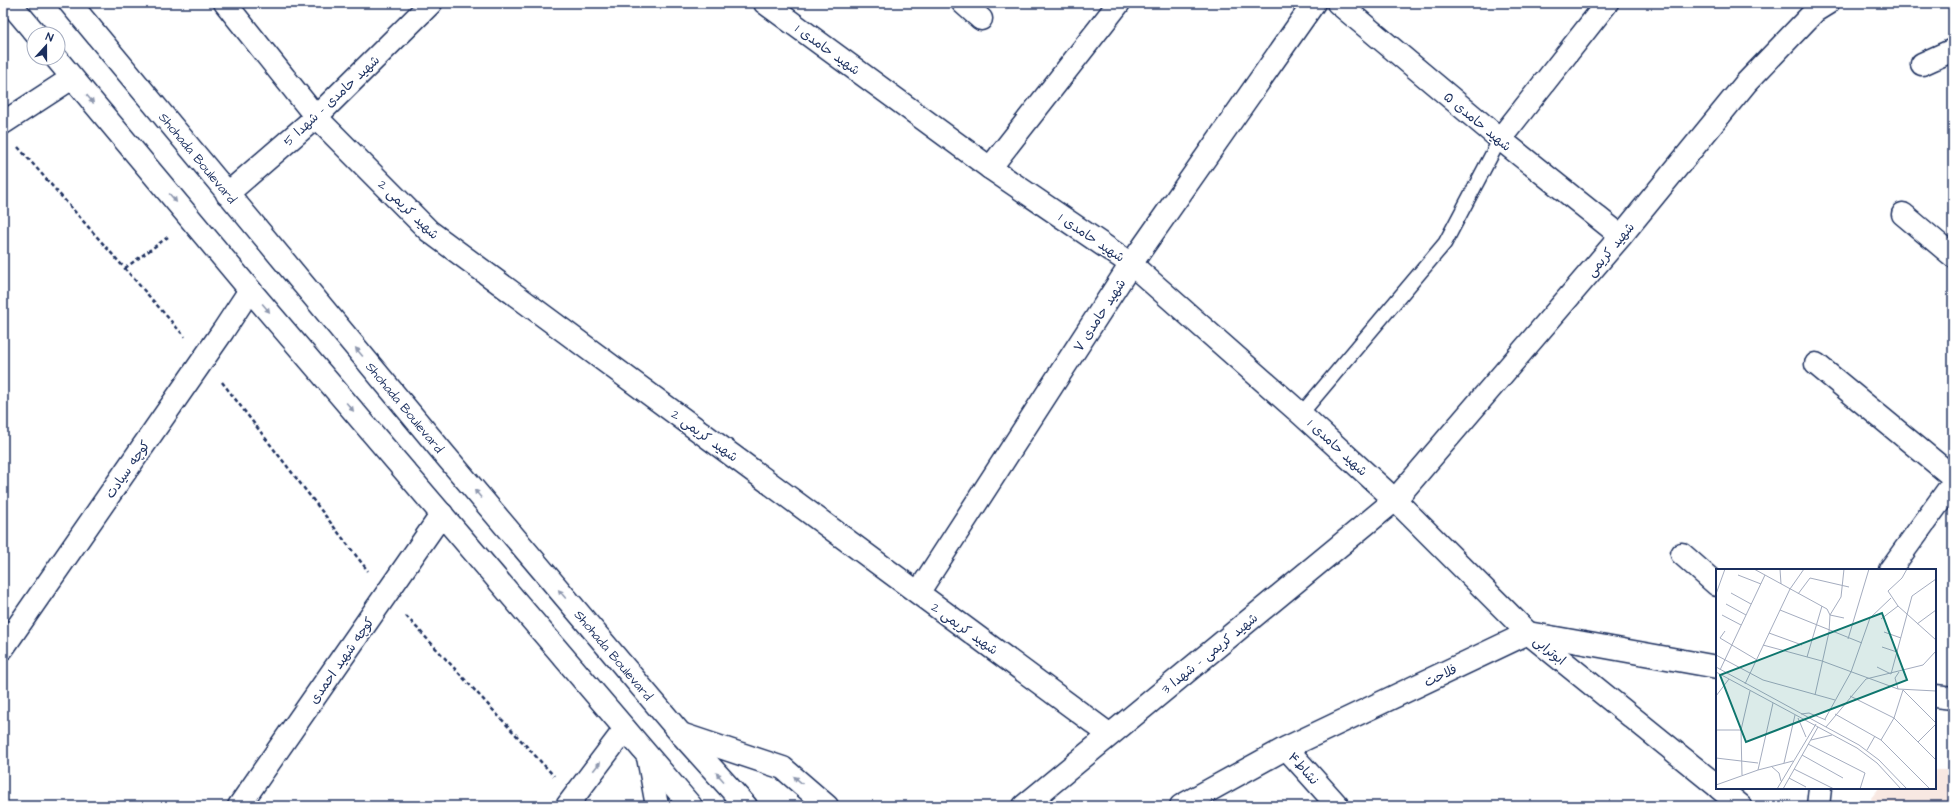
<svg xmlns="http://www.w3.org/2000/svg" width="1956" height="809" font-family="'Architects Daughter','Playpen Sans Arabic',sans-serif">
<rect width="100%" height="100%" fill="#fff"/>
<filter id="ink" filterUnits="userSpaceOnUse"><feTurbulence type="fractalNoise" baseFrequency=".025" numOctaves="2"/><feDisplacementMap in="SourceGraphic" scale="8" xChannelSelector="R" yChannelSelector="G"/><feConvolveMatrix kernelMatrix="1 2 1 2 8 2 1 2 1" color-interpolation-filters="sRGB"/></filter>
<g filter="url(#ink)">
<!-- built -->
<path fill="#f8e8e2" d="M1935,770H1953V806H1874L1871,798L1879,788H1935Z"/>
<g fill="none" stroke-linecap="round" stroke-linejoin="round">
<defs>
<path id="lane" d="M1301,414L1445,243L1500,139"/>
<path id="street" d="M225,3L316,117L429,231L1110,735
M963,3L981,19
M1338,3L1500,139L1621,236
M1922,64L1953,50
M3,123L72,78
M1500,139L1607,3
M990,168L1119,3
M1903,214L1953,256
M1816,364L1953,477
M1682,554L1717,585
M1890,570L1953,483
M918,593L1131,264L1314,3
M3,648L223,331L250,290
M1935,696L1953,698
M681,734L783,768L827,806
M1286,748L1338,806
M239,806L442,514
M567,806L625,729
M1024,806L1395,500L1621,236L1746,83L1815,11L1828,3
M1181,806L1286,748L1528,633L1717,667
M1818,806L1820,788"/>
<g id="secondary">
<path d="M10,3L36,34"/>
<path id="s1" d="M70,3L445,455L681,734L746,806"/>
<path d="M765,3L990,168L1131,264L1301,414L1395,500L1528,633L1717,786"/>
<path d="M56,58L250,290L691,806"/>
<path d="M227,194L316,117L431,3"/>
<path d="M648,757L657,806"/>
<path d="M1719,788L1741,806"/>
</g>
</defs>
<!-- lane casing -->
<use href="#lane" stroke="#1b2f5e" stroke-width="16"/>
<!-- street casing -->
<use href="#street" stroke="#1b2f5e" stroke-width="25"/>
<!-- secondary casing -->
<use href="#secondary" stroke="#1b2f5e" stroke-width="25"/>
<!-- path -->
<path stroke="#1b2f5e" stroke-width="2.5" stroke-dasharray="4 3" stroke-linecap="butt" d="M18,147L185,337
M125,268L168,237
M222,382L368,571
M406,616L554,776"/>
<!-- lane -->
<use href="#lane" stroke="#fff" stroke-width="13"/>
<!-- street -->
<use href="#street" stroke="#fff" stroke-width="22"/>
<!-- secondary -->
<use href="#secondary" stroke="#fff" stroke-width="22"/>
</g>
<!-- one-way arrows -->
<defs><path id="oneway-solid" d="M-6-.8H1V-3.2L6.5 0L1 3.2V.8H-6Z"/></defs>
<g fill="#8d97ae">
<use href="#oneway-solid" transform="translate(90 99) rotate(50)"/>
<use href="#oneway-solid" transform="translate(173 198) rotate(50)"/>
<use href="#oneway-solid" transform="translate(266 308) rotate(50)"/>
<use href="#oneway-solid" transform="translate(359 352) rotate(-130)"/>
<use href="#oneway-solid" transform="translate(350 407) rotate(50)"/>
<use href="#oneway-solid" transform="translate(478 494) rotate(-130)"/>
<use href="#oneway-solid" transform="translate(562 594) rotate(-130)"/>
<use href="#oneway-solid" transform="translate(597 766) rotate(-52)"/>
<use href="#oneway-solid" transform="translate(720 777) rotate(-132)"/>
<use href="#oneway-solid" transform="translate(798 780) rotate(-139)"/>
</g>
</g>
<g text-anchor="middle" stroke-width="3" stroke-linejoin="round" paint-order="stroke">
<!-- street labels -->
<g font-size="13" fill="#1b2f5e" stroke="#fff">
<text transform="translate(828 49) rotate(36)" y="5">شهيد حامدی 1</text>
<text transform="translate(331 100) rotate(-43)" y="5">شهید حامدی - شهدا 5</text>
<text transform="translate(1478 121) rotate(40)" y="5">شهید حامدی ۵</text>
<text dy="5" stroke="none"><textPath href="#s1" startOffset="201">Shohada Boulevard</textPath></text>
<text transform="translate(409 209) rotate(44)" y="5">شهيد کريمی 2</text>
<text transform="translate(1092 237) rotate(34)" y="5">شهيد حامدی 1</text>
<text transform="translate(1610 249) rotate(-50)" y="5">شهید کریمی</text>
<text transform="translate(1099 315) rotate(-57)" y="5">شهید حامدی ۷</text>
<text dy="5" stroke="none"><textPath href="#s1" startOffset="525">Shohada Boulevard</textPath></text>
<text transform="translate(705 435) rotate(36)" y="5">شهيد کريمی 2</text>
<text transform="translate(1338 447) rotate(43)" y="5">شهيد حامدی 1</text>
<text transform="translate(127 469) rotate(-55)" y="5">کوچه سیادت</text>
<text transform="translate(965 628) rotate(36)" y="5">شهيد کريمی 2</text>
<text transform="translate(1550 650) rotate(39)" y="5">ابوترابی</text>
<text transform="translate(1209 653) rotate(-39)" y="5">شهيد کريمی - شهدا 3</text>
<text dy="5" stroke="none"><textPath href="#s1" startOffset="849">Shohada Boulevard</textPath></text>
<text transform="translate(341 660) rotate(-55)" y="5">کوچه شهید احمدی</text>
<text transform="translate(1440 675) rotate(-26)" y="5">فلاحت</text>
<text transform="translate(1304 768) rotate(48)" y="5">نشاط۴</text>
</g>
</g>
<!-- overview -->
<g transform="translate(1716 569)">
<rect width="220" height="220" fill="#fff"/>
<path fill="none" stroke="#a4acbf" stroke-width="1" d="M38,0L111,40L114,46L113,63L99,126M64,0L65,15M191,0L186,9L172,22L182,37L220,71M22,6L45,15M15,24L35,35M0,25L9,0M82,25L94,9L133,18M10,35L30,46M64,41L146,74M6,46L25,56M114,46L125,28L128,0M114,46L128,49M165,50L182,37M201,55L220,41M9,62L4,69L41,91M168,63L185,69M53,64L86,76M132,70L153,0M47,76L106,92L182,120L220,122M166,78L181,83M0,86L47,111L119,131M91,88L106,37M0,98L143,176L163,191L191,220M161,98L175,105L196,27L220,10M4,101L49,6M0,103L141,179L161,194L185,220M29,115L74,20L88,0M182,120L179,109L183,103M0,127L13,110M134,127L178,149L220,191M85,145L93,144L110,151M119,145L165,171L214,220M82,149L90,168M109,150L135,103L154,49L175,29M110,158L150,110L207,96L220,82M0,161H25M95,171L116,166M165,171L178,149L187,121L220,154M202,173L220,155M92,175L149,204L144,220M151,181L159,167M86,186L127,209M0,189L42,194M68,194L79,146M55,197L63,204L65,212M78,200L118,220M42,201L57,134M26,206L25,161L34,122M73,209L90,218M0,216L42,201L77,192M61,220L100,155M67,220L102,158"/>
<path fill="#0f766e" fill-opacity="0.15" stroke="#0f766e" stroke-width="2" d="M166,44L191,111L30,173L4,106Z"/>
<rect width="220" height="220" fill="none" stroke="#1b2f5e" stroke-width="2"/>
</g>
<!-- margin -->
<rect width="1956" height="809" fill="none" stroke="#fff" stroke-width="16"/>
<rect x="8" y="8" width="1940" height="793" fill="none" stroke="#1b2f5e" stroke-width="1.5" filter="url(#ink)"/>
<!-- north arrow -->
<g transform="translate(46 46) rotate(21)"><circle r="19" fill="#ffffff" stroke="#a4acbf"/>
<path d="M0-3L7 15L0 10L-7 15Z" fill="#1b2f5e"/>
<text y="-6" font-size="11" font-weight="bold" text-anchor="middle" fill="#1b2f5e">N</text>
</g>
</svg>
